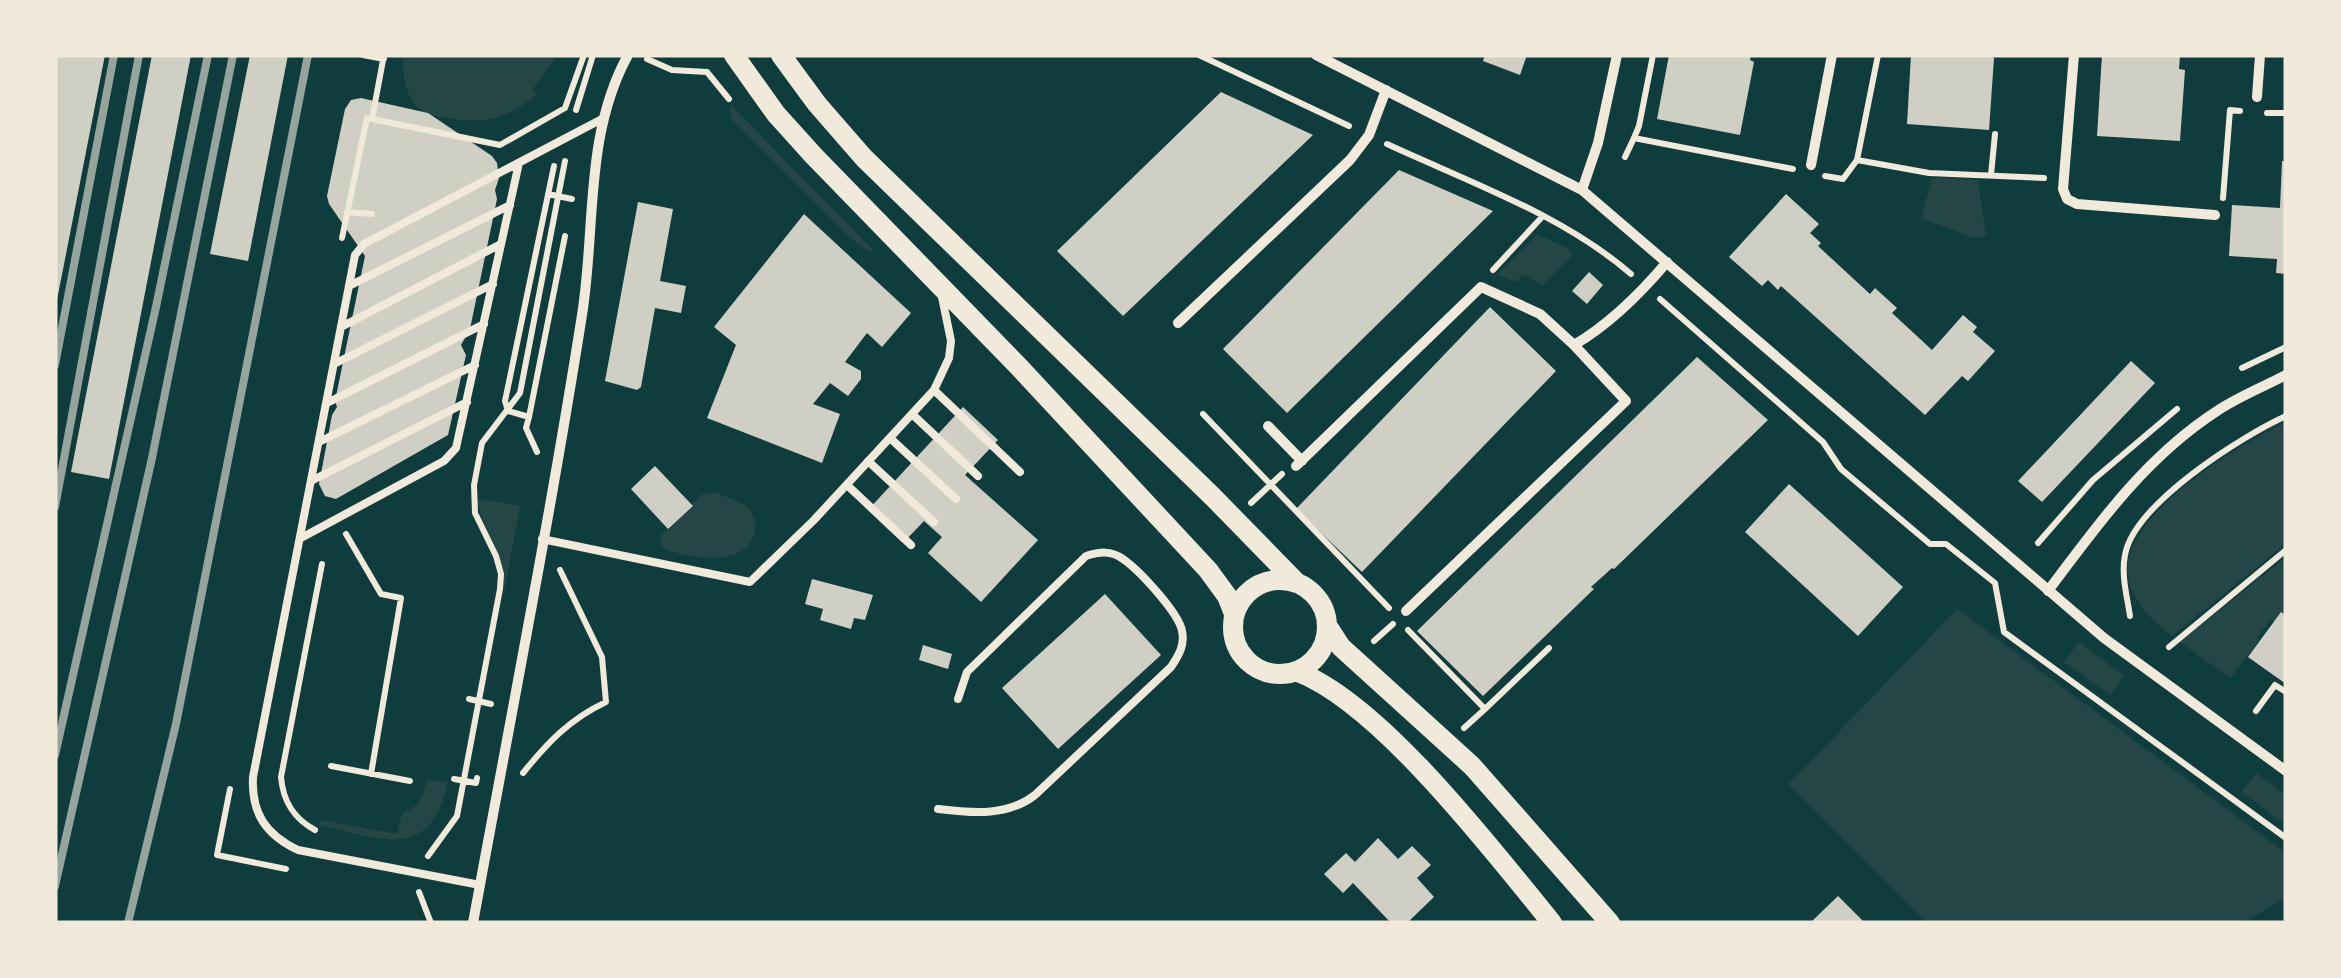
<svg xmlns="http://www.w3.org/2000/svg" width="2341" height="978" font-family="'Archivo Narrow',sans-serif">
<rect width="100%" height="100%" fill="#0f3d3e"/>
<!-- green -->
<path fill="#244646" d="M402,55H558L532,90L536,94C511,118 482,125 448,118C437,116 426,115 418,108C405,96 403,72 402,55Z
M730,104L873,250L870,252L850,238L736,123L731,119Z
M1932,178L1978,180L1986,236L1973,238L1921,218Z
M1537,234L1569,249L1572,257L1544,285L1522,275L1516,282L1497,275Z
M2286,422V544L2172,636C2152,620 2132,603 2128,576C2119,516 2240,444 2286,422Z
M715,492C725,497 742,501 750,510C755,516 756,525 754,533C747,568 686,559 663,548L660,537L701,495Z
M477,498L520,506L503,598C507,549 483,538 477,498Z
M2286,557V615L2274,621L2271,619L2257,638L2260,640L2230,678L2180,642Z
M1957,609L2286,853V898L2242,923H1928L1788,785Z
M2079,642L2124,676L2110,695L2064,662Z
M2256,773L2286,795V825L2242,792Z
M427,780L448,782C430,864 382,838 319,825L321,820L397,834L402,813C421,806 422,799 427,780Z"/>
<!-- building -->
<path fill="#cfcfc3" d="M55,55H105L57,300H55Z
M152,55H191L109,479L71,472Z
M250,55H288L248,261L210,254Z
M1485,55H1527L1520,75L1483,61Z
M1669,55H1751L1750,60L1754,62L1740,135L1657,119Z
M1911,55H1989L1994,58L1989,130L1907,124Z
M2102,55H2180L2179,69L2185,70L2180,141L2097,136Z
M1221,92L1313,135L1123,316L1057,251Z
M361,98L428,113L492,156L497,163L499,178L495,190L497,199L470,329L461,345L466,355L448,435L336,499L325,496L319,484L332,415L337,407L335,401L365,256L329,204L327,196L345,109L351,100Z
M2282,161H2286V274L2276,273L2277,259L2229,256L2232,205L2280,208Z
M1399,170L1493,211L1287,413L1223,349Z
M1786,194L1819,224L1810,233L1821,243L1818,246L1870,294L1875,288L1897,308L1892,313L1932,350L1963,315L1977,327L1973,332L1995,351L1968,381L1962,376L1925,415L1781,286L1778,290L1768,280L1762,286L1729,257Z
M638,202L673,209L660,281L686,286L681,313L655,308L641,387L637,390L605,381Z
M804,214L911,313L882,347L867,333L845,362L861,371V379L848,396L830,383L813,404L840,414L822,463L707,418L736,345L714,327Z
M1589,272L1603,285L1587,304L1572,291Z
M1490,307L1556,371L1362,572L1296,509Z
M1697,357L1768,420L1614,569L1612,568L1591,587L1594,589L1483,696L1417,631Z
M2131,361L2155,383L2042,502L2018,481Z
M963,407L998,440L965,475L1038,540L981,602L928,553L942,537L924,521L903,543L868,510Z
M655,466L693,506L668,529L631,489Z
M1789,484L1903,587L1858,636L1745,532Z
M812,579L873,595L865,620L854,618L851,629L820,620L823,609L805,604Z
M1105,594L1161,655L1058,749L1002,688Z
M2281,612L2286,615V684L2248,657Z
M923,645L952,654L948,669L919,660Z
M1378,838L1398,859L1412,846L1431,865L1417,878L1434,897L1407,923H1391L1353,883L1343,893L1324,874L1346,853L1355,862Z
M1838,896L1865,923H1810Z"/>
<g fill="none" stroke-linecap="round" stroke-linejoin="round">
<!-- path -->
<path stroke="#f1e9da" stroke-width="6" d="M363,55L384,59
M1199,55L1349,126
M647,59L672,70L707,72L729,99
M576,110L593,55
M2267,113H2286
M372,119L384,55
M1634,138L1639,126L1653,55
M1387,144C1469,182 1563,215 1631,274
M1625,157L1634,138L1793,169
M1857,160L1929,173L2044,178
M554,166L505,401L508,411L529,417L565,236
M1991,175L1995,134
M1825,176L1843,179L1857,160L1878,55
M548,194L572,199
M2223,198L2230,110L2240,111
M347,212L372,214
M342,238L367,118L500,145L565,108L584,55
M1493,270L1542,217
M1660,299L1823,442L1841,469L1930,544H1946L1995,583L2004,632L2286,838
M2242,368L2286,347
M1203,414L1389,608
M529,417L526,428L537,452
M1251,503L1282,474
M346,534L381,594L401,598L371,774
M2038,543L2093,480L2177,409
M2130,616C2127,596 2121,575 2125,555C2134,504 2242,436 2286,416
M1408,630L1485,709L1549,648
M1374,641L1393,624
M2169,647L2286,550
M469,699L491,704
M2256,711L2275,685L2286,692
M1464,728L1485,709
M331,766L410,781
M523,773C548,742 570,719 606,702L602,657L560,570
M454,779L476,783L477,778
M230,789L217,855L286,869
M315,830C293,818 283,801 281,777L322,564
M428,856L457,816L500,589L501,574L496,556L475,513L474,485L482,443L520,393L565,161
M419,892L431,923"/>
<!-- service -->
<path stroke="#f1e9da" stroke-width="8" d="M349,286L510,205
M341,327L501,244
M334,364L493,284
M934,390L1020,472
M327,403L484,324
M912,414L978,476
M890,438L956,499
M319,442L475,365
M868,461L934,522
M311,481L467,402
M847,485L911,545
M301,538L444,461L456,448L519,163
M542,539L750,582L814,520L934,390L949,358L951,341L942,297
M938,809C971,813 1007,817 1035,795L1171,667C1179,655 1185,645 1182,631C1179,613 1139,570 1123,559C1111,550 1099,552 1086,556L967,672L958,699
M480,885L298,850C266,835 251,813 253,777L355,255L364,244L602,119"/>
<!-- minor -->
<path stroke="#f1e9da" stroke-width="10" d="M1316,55L1582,190L2104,638L2286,771
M2074,55L2063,189L2067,199L2077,204L2215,215
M2257,97L2260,55
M1811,165L1832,55
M1582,190L1598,143L1617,55
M1178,323L1350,160L1369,135L1386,90
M1268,426L1302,461
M1296,466L1481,287L1540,314L1574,345
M2048,591C2098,524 2146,457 2217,411C2238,397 2263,387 2286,375
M1406,611L1626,401L1574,345C1610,324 1640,294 1667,262
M473,923C510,721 550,518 582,315C596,228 584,135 628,55"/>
<!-- secondary -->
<path stroke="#f1e9da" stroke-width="20" d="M734,55L776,114L813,155L1020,368L1208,570L1227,596L1234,614
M781,55L817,104L864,158L1213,497L1296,582
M1233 627a47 47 0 1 1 94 0a47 47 0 1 1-94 0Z
M1328,627L1341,647L1472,766L1610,923
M1298,672C1381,704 1494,852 1552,923"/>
<!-- rail -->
<path stroke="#97a49c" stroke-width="8" d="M55,365L114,55
M55,507L139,55
M55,755L156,307L208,55
M55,886L152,458L233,55
M128,923L176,724L308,55"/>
</g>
<!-- border -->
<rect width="2341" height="978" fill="none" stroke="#f1e9da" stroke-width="115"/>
</svg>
